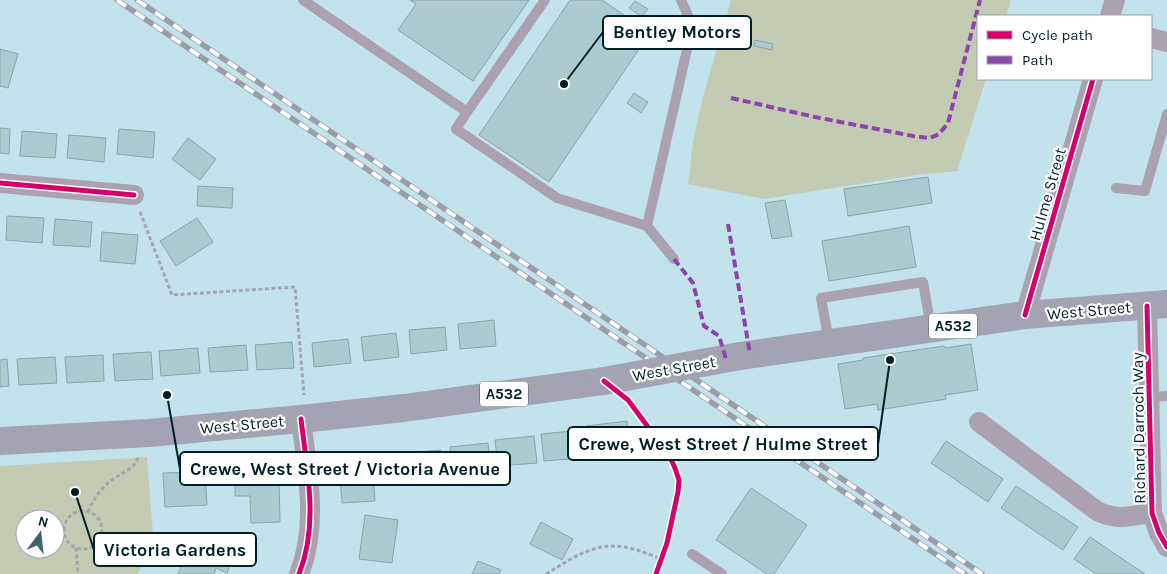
<svg xmlns="http://www.w3.org/2000/svg" width="1167" height="574" font-family="Karla,sans-serif">
<rect width="100%" height="100%" fill="#c2e3ec"/>
<!-- green -->
<path fill="#c3cbb3" fill-rule="evenodd" d="M731,0H1011L1006,16H978V79H986L957,171L916,175L764,199L688,184C690,170 691,156 693,142C702,94 718,47 731,0Z
M147,457L154,547L137,574H0V466ZM25,519H55V549H25Z"/>
<!-- building -->
<path fill="#accbcf" stroke="#87a5a9" d="M410,0H529L473,81L398,30L416,4Z
M570,0H602L650,33L549,182L479,135Z
M635,1L648,9L642,17L629,8Z
M755,40L773,44L772,50L754,46Z
M0,49L18,54L8,88L0,86Z
M634,93L648,102L641,113L627,103Z
M0,128L10,129L9,154L0,153Z
M119,129L155,132L153,158L117,154Z
M22,131L57,134L55,158L20,156Z
M69,135L106,138L104,162L67,158Z
M188,138L216,159L200,180L172,159Z
M928,177L932,203L848,216L844,189Z
M198,186L233,188L232,208L197,206Z
M785,200L792,236L772,239L765,203Z
M7,216L44,218L42,243L6,240Z
M197,218L213,242L176,266L160,241Z
M55,219L92,222L90,247L53,245Z
M909,226L916,267L829,281L822,241Z
M102,232L138,235L135,264L100,261Z
M494,320L496,346L460,349L458,324Z
M445,327L447,350L411,354L409,330Z
M396,333L399,357L364,361L361,337Z
M348,339L351,363L314,367L312,343Z
M292,342L294,368L257,370L255,345Z
M971,344L978,390L945,395L946,399L878,410L877,404L845,409L838,364L863,360V358L944,346L945,348Z
M246,345L248,370L210,372L208,348Z
M198,348L200,373L161,376L159,351Z
M151,352L153,379L115,381L113,354Z
M103,355L104,381L67,383L65,357Z
M55,357L57,383L19,385L17,359Z
M7,359L9,386L0,387V360Z
M627,421L630,449L589,453L586,426Z
M582,430L585,458L544,461L541,434Z
M534,436L537,463L498,466L495,440Z
M946,441L1003,479L988,502L931,463Z
M488,443L491,469L453,473L450,447Z
M441,450L445,475L406,480L404,453Z
M372,459L375,501L342,503L339,461Z
M205,472L207,505L165,507L163,473Z
M279,480L280,522L251,523L250,496H235V481Z
M1016,486L1078,527L1063,550L1001,508Z
M751,488L807,525L774,574H767L716,540Z
M365,515L398,520L392,563L359,559Z
M541,522L573,539L562,560L530,544Z
M1090,537L1145,574H1096L1074,559Z
M190,543L232,560L227,573L216,568L214,574H178Z
M478,561L501,570L499,574H472Z"/>
<g fill="none" stroke-linecap="round" stroke-linejoin="round">
<!-- path -->
<path stroke="#a3a6af" stroke-width="3" stroke-dasharray="4 2.5" stroke-linecap="butt" d="M140,212L172,295L295,287L304,395
M64 530a19 19 0 1 1 38 0a19 19 0 1 1-38 0Z
M88,512C93,500 101,488 112,480C120,473 136,469 138,457
M76,548L78,574
M546,574C571,559 593,542 624,547C637,549 650,555 662,559"/>
<!-- service -->
<path stroke="#aca2af" stroke-width="10" d="M303,0L467,112L545,0
M467,112L456,129L557,198L647,226
M1116,188L1145,191L1167,114
M674,259L647,226L688,45L689,18L681,0
M829,342L821,298L923,282L931,328
M1150,397L1167,396
M692,554L722,574"/>
<!-- minor -->
<path stroke="#aca2af" stroke-width="20" d="M1110,16L1115,0
M1151,38L1167,42
M0,183L134,195
M1147,306L1152,513L1159,533L1167,547
M1025,315L1093,79
M979,422L1097,511C1118,521 1130,516 1152,513
M299,574C319,525 307,470 301,419"/>
<!-- primary -->
<path stroke="#a4a3b1" stroke-width="28" d="M740,356L1025,315L1167,304
M0,441L149,433L301,419L404,408L604,381"/>
<defs>
<path id="rail" d="M117,0L965,574
M137,0L982,574"/>
</defs>
<!-- rail casing -->
<use href="#rail" stroke="#999ea8" stroke-width="5.5"/>
<!-- rail -->
<use href="#rail" stroke="#fff" stroke-width="4" stroke-dasharray="11" stroke-linecap="butt"/>
<!-- primary-bridge -->
<path stroke="#a4a3b1" stroke-width="28" d="M604,381L740,356"/>
<!-- quiet -->
<path stroke="#8e44ad" stroke-width="4" stroke-dasharray="8 4" stroke-linecap="butt" d="M731,98L815,117L913,136L930,138L939,134L948,123L980,0
M728,224L750,354
M674,259L693,283L704,326L719,336L726,359"/>
<defs>
<path id="cycleway" d="M0,183L134,195
M1147,306L1152,513L1159,533L1167,547
M1025,315L1093,79
M604,381L628,400L648,427L668,453L675,468L679,480L678,492L667,543L656,574
M299,574C319,525 307,470 301,419"/>
</defs>
<!-- cycleway casing -->
<use href="#cycleway" stroke="#fff" stroke-width="8"/>
<!-- cycleway -->
<use href="#cycleway" stroke="#d6006c" stroke-width="5"/>
</g>
<g text-anchor="middle" stroke-width="4.5" stroke-linejoin="round" paint-order="stroke">
<!-- shield labels -->
<g fill="#fff" stroke="#4c6368" stroke-width="1">
<rect x="929" y="313.5" width="48" height="25" rx="4"/>
<rect x="480" y="381.5" width="48" height="25" rx="4"/>
</g>
<g font-size="15" font-weight="bold" fill="#002028">
<text x="953" y="331">A532</text>
<text x="504" y="399">A532</text>
</g>
<!-- street labels -->
<g font-size="16" fill="#002028" stroke="#fff">
<text transform="translate(1047 194) rotate(-74)" y="6">Hulme Street</text>
<text transform="translate(1089 310) rotate(-5)" y="6">West Street</text>
<text transform="translate(674 368) rotate(-10)" y="6">West Street</text>
<text transform="translate(242 424) rotate(-5)" y="6">West Street</text>
<text transform="translate(1138 428) rotate(-91)" y="6">Richard Darroch Way</text>
</g>
</g>
<!-- callouts -->
<path fill="none" stroke="#002028" stroke-width="2" d="M564 84L603 32M890 360L878 444M167 395L180 469M75 492L94 550"/>
<g fill="#002028" stroke="#fff" stroke-width="2">
<circle cx="564" cy="84" r="5"/>
<circle cx="890" cy="360" r="5"/>
<circle cx="167" cy="395" r="5"/>
<circle cx="75" cy="492" r="5"/>
</g>
<g fill="#fff" stroke="#002028" stroke-width="2">
<rect x="603" y="16" width="148" height="33" rx="5"/>
<rect x="568" y="427" width="310" height="33" rx="5"/>
<rect x="180" y="452" width="330" height="33" rx="5"/>
<rect x="94" y="533" width="162" height="33" rx="5"/>
</g>
<g font-size="18" text-anchor="middle" font-weight="bold" fill="#002028">
<text x="677" y="38">Bentley Motors</text>
<text x="723" y="450">Crewe, West Street / Hulme Street</text>
<text x="345" y="475">Crewe, West Street / Victoria Avenue</text>
<text x="175" y="556">Victoria Gardens</text>
</g>
<!-- legend -->
<rect x="977" y="15" width="175" height="65" fill="#ffffff" stroke="#99a6a9"/>
<rect x="987" y="31" width="25" height="8" fill="#d6006c" stroke="#99a6a9"/>
<text x="1022" y="40" font-size="15" fill="#002028">Cycle path</text>
<rect x="987" y="56" width="25" height="8" fill="#8e44ad" stroke="#99a6a9"/>
<text x="1022" y="65" font-size="15" fill="#002028">Path</text>
<!-- north arrow -->
<g transform="translate(40 534) rotate(15)"><circle r="24" fill="#ffffff" stroke="#99a6a9"/>
<path d="M0-4L9 19L0 12L-9 19Z" fill="#44646d"/>
<text y="-8" font-size="14" font-weight="bold" text-anchor="middle" fill="#002028">N</text>
</g>
</svg>
